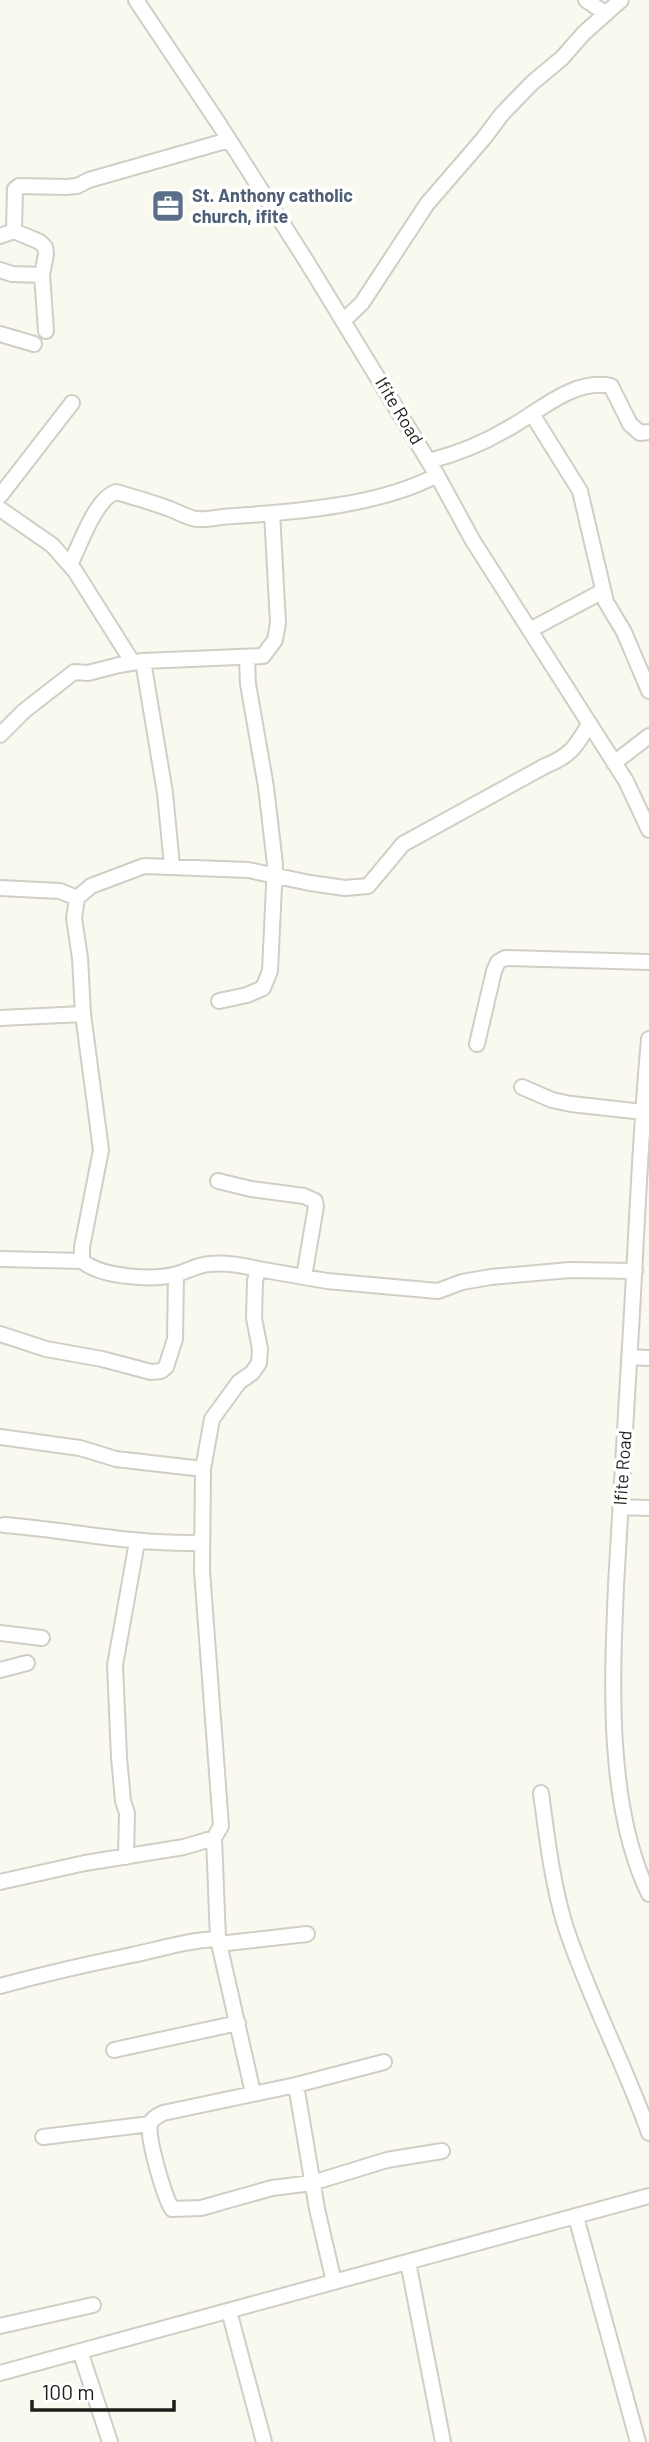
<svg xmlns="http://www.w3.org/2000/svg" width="649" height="2442" font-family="Barlow,sans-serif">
<rect width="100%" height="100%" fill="#faf9ef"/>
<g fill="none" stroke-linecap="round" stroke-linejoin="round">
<defs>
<path id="minor" d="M136,0L219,124L307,262L437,475L473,541L626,781L649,830
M586,0L605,13
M0,236L14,231
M0,270L12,274L42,275
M343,321L362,303L427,204L484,138L502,114L532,83L562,58L584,33L621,0
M46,331L42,275L46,254L45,247L40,242L14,231L15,189L19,186L66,187L77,186L89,180L229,140
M0,334L34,344
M532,414L580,491L606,602L624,632L649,691
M429,461C457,454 484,443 509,428C540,411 574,378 611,386L630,424L640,433L649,432
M0,496L72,403
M0,509L52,545L75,571L133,663
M70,565C80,545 95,499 116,492C133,497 151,502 167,508C177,511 187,518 197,519C209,520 222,516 234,516C296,512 383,505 437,475
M530,630L603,591
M143,661L165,793L172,866
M0,735L24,711L74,672L88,673L119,665L143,661L263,656L275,640L278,623L272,513
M614,763L649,736
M0,888L60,891L77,898
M219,1001L247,995L263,988L270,971L275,864L266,787L248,684L247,658
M0,1018L83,1014
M649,1039C639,1147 636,1255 629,1362C625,1437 620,1511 616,1585C612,1681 606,1806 649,1894
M477,1044L494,971L498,962L505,958L649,962
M522,1087L552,1100L571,1104L643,1112
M218,1181L251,1189L304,1196L315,1201L316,1206L304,1277
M0,1259L82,1261
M258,1269C242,1265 225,1262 209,1264C197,1265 188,1271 177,1274C153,1281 101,1277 82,1261V1247L101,1150L83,1014L80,958L74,918L77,898L91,886L144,866L248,870L310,883L345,888L368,886L403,844L545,766C570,756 576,747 589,724
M0,1334L46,1349L102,1359L151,1372L161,1371L166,1367L175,1339L176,1275
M630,1357L649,1358
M0,1437L80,1448L116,1459L203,1469L202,1571L221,1826L214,1838L218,1939L253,2093
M203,1469L212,1419L239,1382L252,1373L259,1363L260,1349L254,1318L255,1281L258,1269L327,1281L438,1291L462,1282L491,1277L570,1270L635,1271
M620,1507L649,1508
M4,1525C68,1530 130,1544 194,1543L202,1540
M0,1633L42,1638
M0,1670L27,1663
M541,1793C547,1837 552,1882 565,1925C588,1996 624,2062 649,2133
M126,1857L127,1813L123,1801L119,1757L115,1665L137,1542
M0,1882L85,1863L184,1847L214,1838
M219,1944L307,1934
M0,1986C44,1974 88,1964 132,1955C161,1949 188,1940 218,1939
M114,2050L238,2023
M384,2062L296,2085L163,2113C158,2116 152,2118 150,2124C147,2138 164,2196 172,2209L201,2208L272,2188L312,2183L387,2160L442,2151
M296,2085L317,2209L334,2282
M43,2137L150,2124
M576,2217L638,2442
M408,2262L443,2442
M229,2311L264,2442
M0,2326L93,2305
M80,2351L110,2442
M0,2373L649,2196"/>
</defs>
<!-- minor casing -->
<use href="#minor" stroke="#d0cec5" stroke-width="18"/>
<!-- minor -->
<use href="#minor" stroke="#fff" stroke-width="14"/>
</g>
<!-- icons -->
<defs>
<symbol id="office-square" viewBox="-11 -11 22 22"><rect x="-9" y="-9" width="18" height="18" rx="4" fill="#5c6f8a" stroke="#fff"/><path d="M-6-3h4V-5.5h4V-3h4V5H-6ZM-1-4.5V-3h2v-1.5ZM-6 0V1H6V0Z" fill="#fff"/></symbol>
</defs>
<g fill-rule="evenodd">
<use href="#office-square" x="149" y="187" width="38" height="38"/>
</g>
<g text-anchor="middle" stroke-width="7" stroke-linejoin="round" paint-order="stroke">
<!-- service labels -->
<g font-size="18" font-weight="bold" fill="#4e5e75" stroke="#fff" text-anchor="start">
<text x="192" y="202">St. Anthony catholic<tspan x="192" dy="21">church, ifite</tspan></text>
</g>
<!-- street labels -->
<g font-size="18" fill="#1e1d1a" stroke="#fff">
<text transform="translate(399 411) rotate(59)" y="6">Ifite Road</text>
<text transform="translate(623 1468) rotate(-86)" y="6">Ifite Road</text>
</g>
</g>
<!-- scale -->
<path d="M32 2400v10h142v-10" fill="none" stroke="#1e1d1a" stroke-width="3.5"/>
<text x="42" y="2400" font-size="21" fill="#1e1d1a" stroke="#ffffff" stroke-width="5" paint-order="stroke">100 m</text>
</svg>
